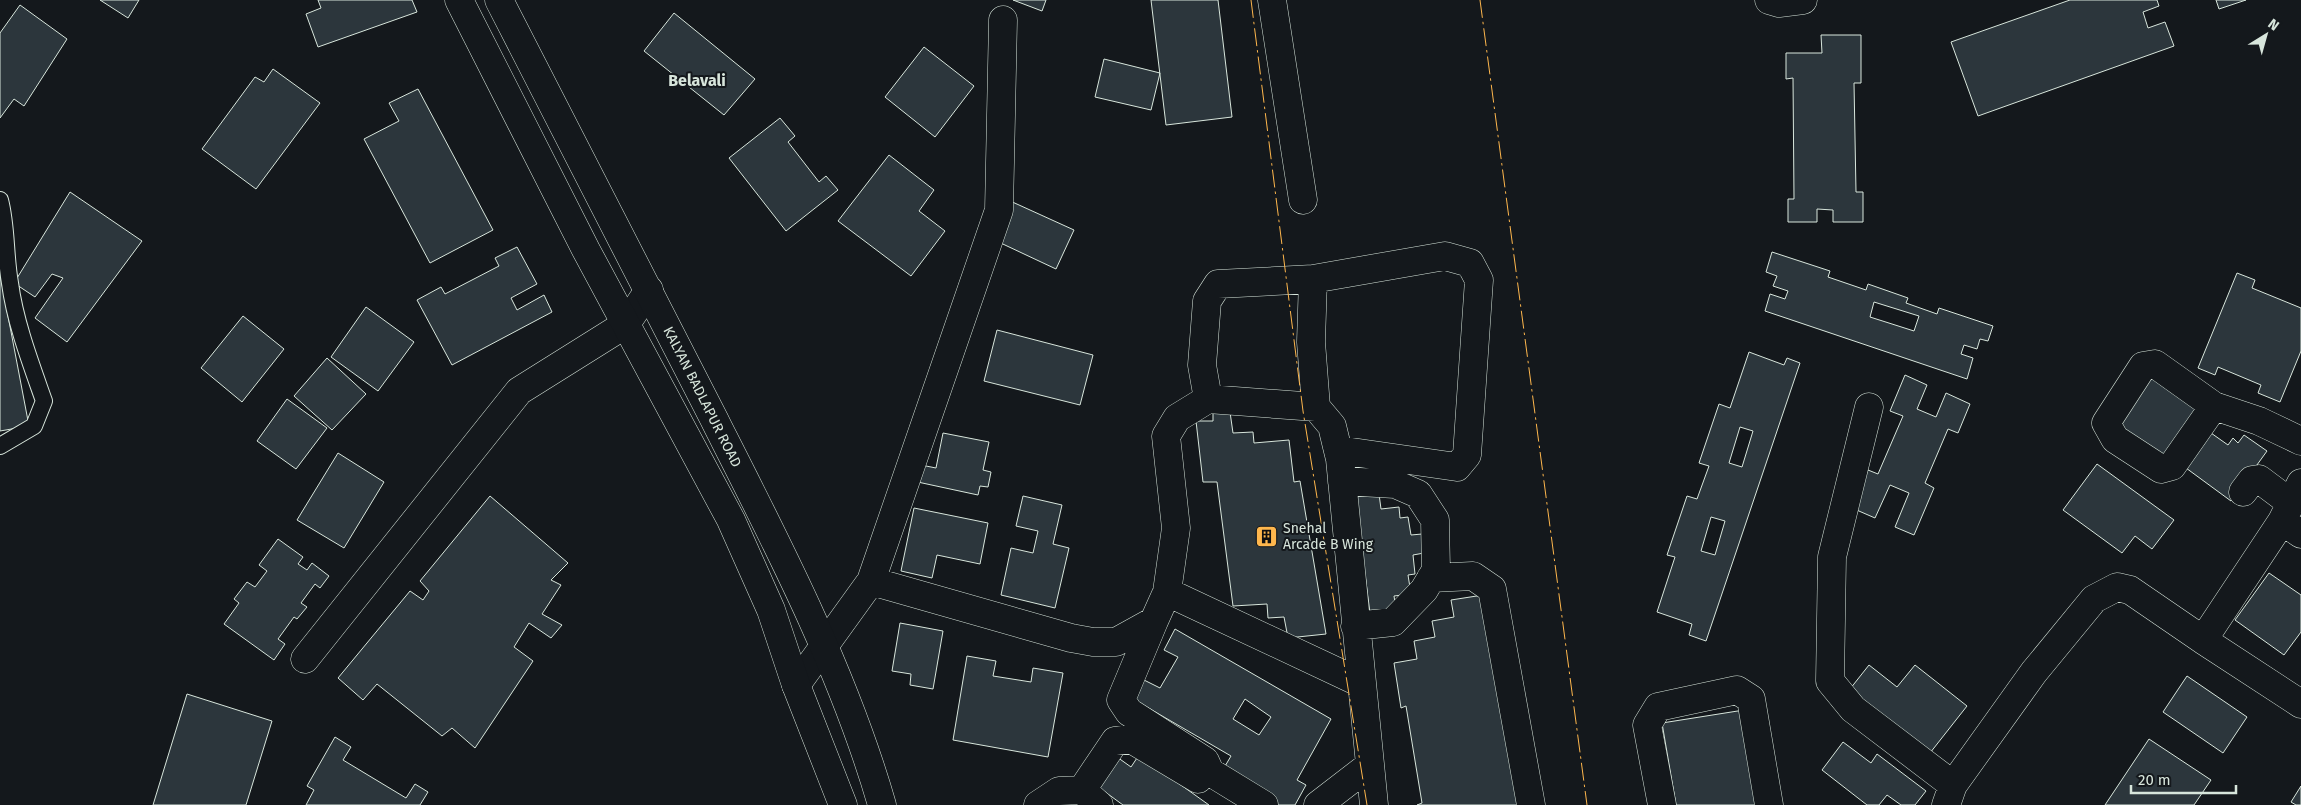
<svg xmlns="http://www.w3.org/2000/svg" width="2301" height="805" font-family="'Fira Sans',sans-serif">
<rect width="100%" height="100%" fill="#14181c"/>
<!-- building -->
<path fill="#2c363c" stroke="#d8e6dc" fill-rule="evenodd" d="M100,0H139L128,18Z
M318,0H412L417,12L318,47L306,14L321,8Z
M1013,0H1046L1042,11Z
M1151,0H1218L1232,117L1166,125Z
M2070,0H2157L2159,6L2143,12L2148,28L2165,22L2174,46L1978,116L1951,42Z
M2216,0H2246L2219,9Z
M20,5L67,39L24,106L14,99L0,118V33Z
M674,13L755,79L724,115L644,51Z
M1821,35H1861V83H1854L1856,192H1863V222H1833V210L1817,209V222H1788V199H1794L1793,78L1786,79V53H1822Z
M924,47L974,86L935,137L885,97Z
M1104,59L1160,73L1151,110L1095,97Z
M273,69L320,103L256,189L202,149L255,77L264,82Z
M418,89L493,230L430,263L364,139L399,121L389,103Z
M780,118L795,136L788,142L819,182L826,176L838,190L786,231L729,158Z
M889,155L934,190L919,211L945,231L911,276L838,221Z
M70,192L142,241L67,342L35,318L63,278L52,274L35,297L14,283Z
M1008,200L1074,230L1056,269L990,238Z
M517,247L537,284L511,298L517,310L544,295L552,312L452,365L417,300L441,287L445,294L499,266L495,258Z
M1772,252L1830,271L1828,277L1866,290L1868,284L1908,298L1906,303L1937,314L1939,308L1993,326L1988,341L1980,339L1977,349L1964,345L1961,354L1973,358L1967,379L1765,311L1770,294L1785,299L1788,291L1773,286L1777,276L1766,272Z
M2237,273L2255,280L2252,288L2301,308V351L2280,402L2258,393L2261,385L2218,367L2215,375L2198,368Z
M0,274L29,426L0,431Z
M1874,302L1919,316L1914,331L1870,317Z
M366,307L414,342L378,391L331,357Z
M243,316L284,349L242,402L201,368Z
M997,330L1093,355L1080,405L984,381Z
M1749,352L1784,365L1787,358L1800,363L1706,641L1689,635L1692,624L1657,612L1675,557L1667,555L1687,496L1697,499L1709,466L1699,463L1719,404L1730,408ZM1740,427L1753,431L1742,467L1729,463ZM1711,517L1725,521L1715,555L1701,551Z
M327,358L366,394L332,430L294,396Z
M2151,370L2203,405L2163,462L2112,426Z
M1905,375L1927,385L1917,409L1936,417L1946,393L1970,404L1958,433L1948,429L1925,483L1934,488L1914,535L1895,527L1909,493L1890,485L1875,518L1852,508L1868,470L1878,474L1903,416L1890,411Z
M287,399L327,428L296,469L257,441Z
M1230,412L1233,433L1253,432L1254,443L1289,440L1294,482L1300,481L1326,634L1288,638L1284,617L1268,618L1267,604L1233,606L1217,482H1203L1196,421H1213V413Z
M943,433L989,442L983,470L991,472L988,487L980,486L978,495L913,481L916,464L936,468Z
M2211,433L2228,445L2233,438L2238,443L2244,435L2267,451L2231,501L2186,468Z
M338,453L384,482L344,548L297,520Z
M2097,464L2174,520L2152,549L2135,536L2122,553L2063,510Z
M1379,494L1381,509L1399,507L1400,518L1408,517L1411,535L1422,534L1424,553L1413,555L1415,574L1408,575L1411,594L1394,596L1396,609L1370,613L1355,497Z
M490,496L568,563L551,580L561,585L542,614L562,625L551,638L529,623L514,647L533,661L475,748L452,728L442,736L377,684L363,700L338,678L410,591L423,600L429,591L420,581Z
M1023,496L1062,505L1053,544L1069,548L1055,608L1001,595L1011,548L1033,553L1038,531L1016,526Z
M914,508L988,523L980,564L937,555L932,578L901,571Z
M278,539L303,557L298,564L307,570L312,563L329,576L320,588L315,584L301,603L307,607L297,619L294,617L278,639L285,644L274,660L224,624L239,603L234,599L247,582L255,587L267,571L259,565Z
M2269,573L2301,595V632L2284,655L2235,620Z
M1483,595L1518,805H1417L1422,803L1406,706L1401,708L1394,663L1417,659L1414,641L1435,637L1432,621L1454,617L1451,600Z
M900,623L943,631L933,689L910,685L911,674L892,671Z
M1175,629L1331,719L1297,780L1306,785L1295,805H1276L1221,773L1231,756L1133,699L1144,680L1160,688L1178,657L1164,650Z
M967,656L996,661L993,676L1031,682L1033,668L1063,673L1048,757L953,740Z
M1869,665L1897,687L1915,665L1967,706L1930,753L1850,689Z
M2187,676L2247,717L2223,753L2163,712Z
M187,694L272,721L246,805H153Z
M1245,699L1271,717L1259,735L1233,719Z
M1744,710L1759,805H1676L1662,723Z
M335,737L351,747L343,760L406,798L415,784L428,792L420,805H306L314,790L307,786Z
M2149,739L2211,780L2194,805H2105Z
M1843,742L1871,763L1877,754L1926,791L1915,805H1901L1887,795L1879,805H1867L1822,770Z
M1139,755L1209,805H1123L1097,786L1117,757L1131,767Z
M2301,786V805H2296L2291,802Z"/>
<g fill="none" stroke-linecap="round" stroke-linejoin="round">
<defs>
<path id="lane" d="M0,200C7,227 5,255 10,283C15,322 31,364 44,401L34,426L0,446"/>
<path id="street" d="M1272,0L1303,200
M1769,0L1779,3L1803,0
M1208,399L1202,365L1207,301L1218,284L1313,279
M2214,406L2172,466L2161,469L2115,439L2106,423L2143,366L2155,364L2214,406L2259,421L2301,441
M1316,407L1311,342L1313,279L1445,256L1470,263L1479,280L1467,455L1457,467L1338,450
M1869,407L1832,557L1830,681L1853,709L1953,785
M1342,481L1395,484L1418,494L1435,520L1436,570L1424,590L1393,622L1355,626
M2243,492L2252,480L2259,479L2291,503
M2282,521L2301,534
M1431,578L1473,576L1492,589L1531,805
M871,581L1071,638L1093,642H1116L1154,621L1167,592L1176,528L1166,436L1177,418L1208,399L1316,407L1332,426L1340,459L1374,805
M1167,592L1361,683
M1154,621L1121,700L1129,712L1205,761L1210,772L1264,805
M2203,640L2301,704
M305,659L519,391L626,324L649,290
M796,685L871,581L999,210L1003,20
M1082,790L1115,741L1131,739L1198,779
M1038,805L1059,791L1082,790L1099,805
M1318,805L1370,765
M1662,805L1647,725L1658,707L1737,690L1751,699L1769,805
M1946,805L1953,785L2034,672L2094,599L2117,587L2130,590L2203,640L2282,521L2301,483"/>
<g id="secondary">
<path d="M459,0L586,250L731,520L771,610L796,685L843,805"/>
<path id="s1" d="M499,0C572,142 646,284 718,427C780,549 844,673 882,805"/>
</g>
</defs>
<!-- lane casing -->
<use href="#lane" stroke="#d8e6dc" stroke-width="18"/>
<!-- street casing -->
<use href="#street" stroke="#d8e6dc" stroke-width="29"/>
<!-- secondary casing -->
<use href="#secondary" stroke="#d8e6dc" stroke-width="29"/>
<!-- lane -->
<use href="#lane" stroke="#14181c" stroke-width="16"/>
<!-- street -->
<use href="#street" stroke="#14181c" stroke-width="28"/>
<!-- secondary -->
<use href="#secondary" stroke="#14181c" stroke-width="28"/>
<!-- power -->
<path stroke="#ffb74d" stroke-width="1" stroke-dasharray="18 4 2.5 4" stroke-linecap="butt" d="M1251,0L1303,411L1367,805
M1480,0L1587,805"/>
</g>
<!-- icons -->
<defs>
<symbol id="building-square" viewBox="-11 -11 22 22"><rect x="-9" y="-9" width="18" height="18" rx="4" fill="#ffb74d" stroke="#14181c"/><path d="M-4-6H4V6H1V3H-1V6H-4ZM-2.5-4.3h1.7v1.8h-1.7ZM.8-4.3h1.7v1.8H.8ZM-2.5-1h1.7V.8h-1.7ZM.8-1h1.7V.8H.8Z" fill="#111"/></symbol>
</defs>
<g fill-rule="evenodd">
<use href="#building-square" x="1254" y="524" width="25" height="25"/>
</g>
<g text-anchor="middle" stroke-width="4" stroke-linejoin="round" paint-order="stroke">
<!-- street labels -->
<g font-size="14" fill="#d8e6dc" stroke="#14181c">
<text dy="5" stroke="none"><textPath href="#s1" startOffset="446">KALYAN BADLAPUR ROAD</textPath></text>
</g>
<!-- poi labels -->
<g font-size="14" fill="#d8e6dc" stroke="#14181c" text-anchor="start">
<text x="1283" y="533">Snehal<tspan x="1283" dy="16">Arcade B Wing</tspan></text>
</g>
<!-- quarter labels -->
<g font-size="16" font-weight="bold" fill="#d8e6dc" stroke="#14181c">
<text x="697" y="86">Belavali</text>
</g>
</g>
<!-- north arrow -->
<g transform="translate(2266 35) rotate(37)" stroke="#14181c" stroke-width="4" paint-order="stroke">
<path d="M0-4L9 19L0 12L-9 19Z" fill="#d8e6dc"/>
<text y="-8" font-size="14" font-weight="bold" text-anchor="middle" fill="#d8e6dc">N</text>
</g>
<!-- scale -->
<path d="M2131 785v8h105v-8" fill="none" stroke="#d8e6dc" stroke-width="2.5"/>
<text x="2138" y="785" font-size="15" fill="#d8e6dc" stroke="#14181c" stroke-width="4" paint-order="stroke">20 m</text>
</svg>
